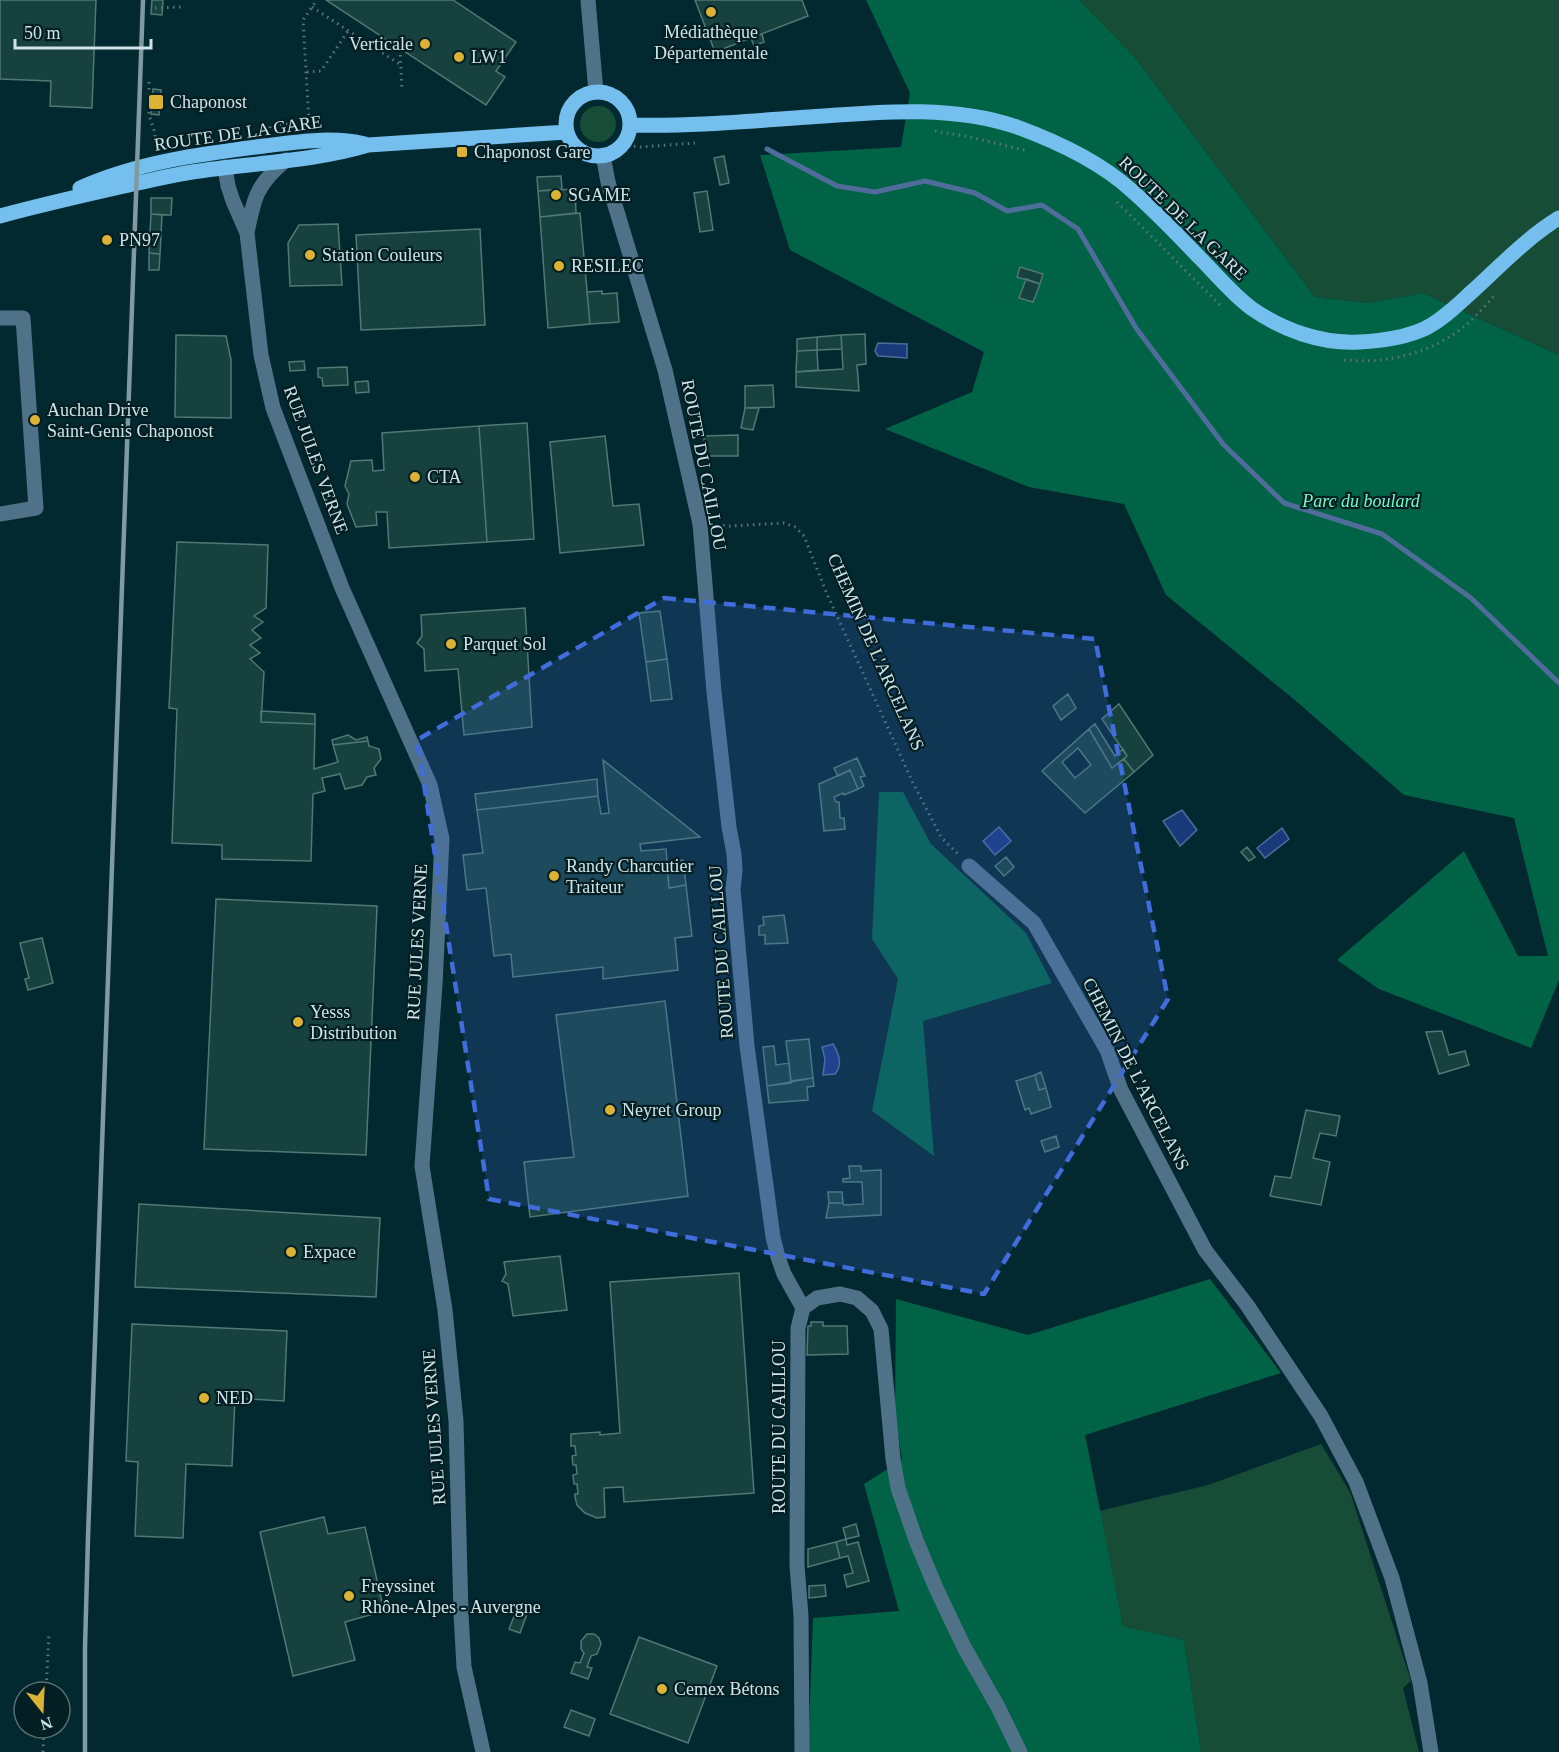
<svg xmlns="http://www.w3.org/2000/svg" width="1559" height="1752" font-family="Georgia,serif">
<rect width="100%" height="100%" fill="#032930"/>
<!-- green -->
<path fill="#174c37" d="M1079,0H1559V355L1423,293L1368,303L1315,297L1133,55Z
M580 124a18 18 0 1 1 36 0a18 18 0 1 1-36 0Z
M1321,1444L1350,1492L1411,1681L1403,1688L1419,1752H1201L1184,1640L1123,1626L1099,1511L1208,1485Z"/>
<!-- forest -->
<path fill="#006345" d="M866,0H1079L1133,55L1315,297L1368,303L1423,293L1559,355V980L1531,1048L1379,989L1337,960L1464,851L1518,956H1548L1514,818L1404,795L1296,701L1166,595L1124,504L1029,487L885,429L972,392L984,352L790,250L760,155L901,147L910,93Z
M879,792H903L931,844L1026,933L1052,983L923,1021L934,1156L872,1111L898,979L872,939Z
M1210,1279L1281,1373L1085,1435L1123,1626L1184,1640L1201,1752H808L813,1618L899,1611L864,1484L902,1460L895,1414L896,1299L1028,1335Z"/>
<!-- water -->
<path fill="#18397a" stroke="#4f6c9b" stroke-width="1.5" d="M878,343L907,344V358L878,356L875,351Z
M1182,810L1197,830L1180,846L1163,821Z
M999,827L1011,841L995,855L983,841Z
M1282,828L1289,839L1265,858L1257,848Z
M833,1044C839,1054 843,1064 835,1074L823,1075L825,1059L822,1047Z"/>
<g fill="none" stroke-linecap="round" stroke-linejoin="round">
<!-- stream -->
<path stroke="#4f6c9b" stroke-width="5" d="M767,149L837,186L875,192L925,181L975,193L1007,211L1042,205L1078,229L1136,328L1223,444L1284,503L1382,534L1471,598L1559,683"/>
</g>
<!-- building -->
<path fill="#16413e" stroke="#527874" stroke-width="1.5" fill-rule="evenodd" d="M0,0H96L92,108L50,106L51,81L0,79Z
M152,0H163L162,15L151,14Z
M326,0H453L516,42L496,71L505,77L486,105Z
M695,0H802L808,16L715,52Z
M762,34L764,42L754,46L751,38Z
M153,89L161,90L159,115L151,114Z
M724,156L729,183L720,185L714,158Z
M561,176L562,189L538,191L537,177Z
M575,189L576,213L540,217L538,191Z
M707,191L713,230L700,232L694,193Z
M151,198H172L171,215L151,214Z
M580,213L590,324L548,328L540,217Z
M151,214L162,215L160,254L149,253Z
M338,224L342,285L290,286L288,243L299,225Z
M480,229L485,325L361,330L356,235Z
M149,253L160,254L159,270H149Z
M1020,267L1043,274L1040,284L1017,277Z
M1026,279L1040,284L1033,302L1019,298Z
M602,291V294L617,293L619,322L590,324L587,292Z
M865,334L866,364L857,365L859,391L796,387V372L843,369L841,335Z
M176,335L226,336L231,360V418L175,417Z
M841,335L842,349L817,350V337Z
M817,337V350L797,351V339Z
M817,350L818,370L796,372L797,351Z
M304,361L305,370L290,371L289,362Z
M347,367L348,385L323,386L322,378L318,377V368Z
M368,381L369,392L356,393L355,382Z
M773,385L774,407L745,408V386Z
M745,408H759L753,430L741,428Z
M527,423L534,539L487,542L479,426Z
M479,426L487,542L389,548L387,512H376L377,525L356,527L347,504L349,494L345,486L351,461L372,460L373,471L384,470L382,433Z
M738,435V456H704V436Z
M605,436L613,506L639,504L644,545L560,553L550,442Z
M177,542L268,545L266,608L254,616L263,622L252,630L261,638L250,645L260,653L250,659L264,672L261,722L315,724L314,769L338,762L333,745L368,741L369,746L379,749L381,759L374,768L376,775L367,777L362,785L345,789L340,774L322,778L325,791L313,794L311,861L222,859V845L172,843L177,709L169,708Z
M525,608L532,727L464,735L458,669L425,671L424,649L417,643L422,636L421,615Z
M660,611L667,659L646,662L639,613Z
M667,659L672,699L651,701L646,662Z
M1068,694L1076,708L1061,720L1053,706Z
M1119,704L1153,755L1134,772L1124,759L1127,756L1102,719Z
M261,711L315,714V724L261,722Z
M1095,724L1115,756L1123,749L1127,756L1112,768L1089,729Z
M1089,729L1112,768L1124,759L1134,772L1085,813L1042,771ZM1078,748L1091,765L1075,778L1062,762Z
M348,735L356,740L367,737L368,741L333,745L332,740Z
M857,758L865,776L860,777L864,786L858,789L850,770L838,776L834,768Z
M603,760L700,837L640,844L641,851L666,849L669,888L686,885L692,936L675,938L678,970L603,979V967L513,977L511,954L494,956L486,888L467,890L463,855L483,853L477,810L598,796L601,814L609,813Z
M850,770L858,789L844,795L843,793L834,797L836,802H839L840,818H844L845,829L824,831L819,784Z
M597,779L598,796L477,810L475,794Z
M1247,847L1255,857L1249,861L1241,852Z
M1006,857L1014,867L1004,876L995,866Z
M683,860L686,885L669,888L667,862Z
M216,899L377,906L366,1155L204,1149Z
M784,915L788,943L765,944V935H759V926L764,925L763,917Z
M42,938L53,983L28,990L25,979L29,978L20,943Z
M665,1001L688,1196L530,1217L524,1162L574,1157L556,1015Z
M1442,1031L1449,1055L1465,1051L1469,1065L1439,1074L1426,1032Z
M809,1039L813,1078L791,1081L786,1041Z
M774,1046L776,1065L789,1063L791,1083L767,1086L763,1047Z
M1041,1072L1046,1088L1039,1090L1035,1075Z
M1035,1075L1039,1090L1046,1088L1051,1107L1031,1114L1029,1108L1025,1110L1016,1081Z
M813,1078L814,1086L807,1087L808,1100L769,1103L767,1086Z
M1306,1110L1340,1116L1336,1136L1320,1133L1313,1158L1330,1162L1321,1205L1270,1196L1275,1176L1291,1178Z
M1056,1136L1059,1147L1045,1152L1041,1141Z
M849,1166H861V1171L881,1170V1215L826,1218L829,1203H843L844,1205L863,1204L862,1182H843V1179L850,1178Z
M828,1192H842L843,1203H829Z
M139,1204L380,1218L376,1297L135,1287Z
M560,1256L567,1310L513,1316L508,1284L502,1281L506,1274L504,1262Z
M739,1273L754,1493L624,1502L623,1487L604,1488L605,1517L597,1518L585,1513L577,1505L575,1497V1494H578L577,1484H574L573,1475L577,1474L576,1465H573L572,1456L576,1455L575,1446H571V1434L600,1432V1435L620,1433L610,1282Z
M811,1322H823V1326H847L848,1354L807,1355L808,1326H811Z
M132,1324L287,1331L284,1401L235,1398L232,1466L186,1464L183,1538L135,1536L138,1462L126,1461Z
M324,1517L328,1534L365,1527L384,1611L345,1622L355,1660L293,1676L260,1532Z
M856,1524L859,1536L846,1539L843,1528Z
M846,1539L847,1545L858,1542L869,1581L847,1587L844,1575L853,1573L848,1556L840,1558L836,1542Z
M836,1542L840,1558L808,1567V1549Z
M825,1585L826,1596L809,1598V1586Z
M517,1609L527,1614L520,1633L509,1629Z
M587,1634H594L599,1638L601,1644L597,1654L591,1656L587,1667L592,1668L588,1679L571,1673L575,1662L580,1663L584,1653L581,1649V1641Z
M639,1637L717,1666L688,1743L610,1714Z
M571,1710L595,1719L589,1736L564,1727Z"/>
<g fill="none" stroke-linecap="round" stroke-linejoin="round">
<!-- path -->
<path stroke="#58777c" stroke-width="3" stroke-dasharray="1.5 4.5" stroke-linecap="butt" d="M312,7L401,65
M155,8L182,7
M400,49L402,90
M307,72L321,71L348,31
M149,82V115L155,133V146
M304,123L309,122L303,20L317,0
M270,128V126L289,124
M935,131L965,136L1028,151
M622,145L641,147L695,143
M1117,202L1220,305
M1344,360C1385,364 1428,354 1461,329C1473,320 1484,307 1494,296
M717,525L730,526L784,523L795,527L804,536L827,594L913,783L941,837L958,854
M46,1692L49,1633
M43,1752L44,1728"/>
<!-- minor -->
<path stroke="#4f7288" stroke-width="15" d="M588,0L596,92
M603,155L608,182L665,370L700,524L714,692L729,827L734,854L735,871L733,889L747,1046L773,1237L778,1257L784,1274L803,1308L798,1328L797,1565L801,1616L802,1752
M225,167L228,186L233,201L247,233L261,355L273,408L342,588L430,785L442,839L435,985L422,1166L445,1310L456,1421L461,1614L464,1667L483,1752
M247,233C254,197 257,184 286,160
M0,318H23L36,508L0,514
M969,866L1034,923L1107,1050L1121,1090L1205,1250L1247,1305L1321,1416L1356,1482L1392,1578L1420,1683L1431,1752
M803,1308L817,1298L840,1294L857,1298L872,1311L881,1329L893,1459L898,1488L916,1540L936,1588L964,1647L998,1707L1020,1752"/>
<!-- major -->
<path stroke="#75bfee" stroke-width="15" d="M566 124a32 32 0 1 1 64 0a32 32 0 1 1-64 0Z
M630,125C695,127 760,120 824,116C888,111 956,106 1017,127C1058,142 1099,161 1131,190C1155,211 1177,234 1199,257C1216,274 1232,294 1251,308C1282,330 1321,344 1359,342C1382,341 1405,338 1426,328C1445,318 1459,303 1475,289C1502,264 1528,237 1559,218
M80,188C138,162 201,154 264,146C298,142 331,136 365,144
M0,216C44,204 89,194 133,184C153,180 172,175 192,172C250,163 311,162 368,145L567,132"/>
<!-- rail -->
<path stroke="#809ba0" stroke-width="4.5" d="M85,1752V1648L88,1537L143,0"/>
</g>
<!-- marked area -->
<path fill="#416cdb" fill-opacity="0.2" stroke="#416cdb" stroke-width="4.5" stroke-dasharray="12 8" stroke-linejoin="round" d="M664,598L1095,639L1168,999L984,1294L489,1199L417,740Z"/>
<!-- markers -->
<g fill="#dbb233" stroke="#041f24" stroke-width="2">
<circle cx="711" cy="12" r="6"/>
<circle cx="425" cy="44" r="6"/>
<circle cx="459" cy="57" r="6"/>
<rect x="148" y="94" width="16" height="16" rx="3"/>
<rect x="456" y="146" width="12" height="12" rx="3"/>
<circle cx="556" cy="195" r="6"/>
<circle cx="107" cy="240" r="6"/>
<circle cx="310" cy="255" r="6"/>
<circle cx="559" cy="266" r="6"/>
<circle cx="35" cy="420" r="6"/>
<circle cx="415" cy="477" r="6"/>
<circle cx="451" cy="644" r="6"/>
<circle cx="554" cy="876" r="6"/>
<circle cx="298" cy="1022" r="6"/>
<circle cx="610" cy="1110" r="6"/>
<circle cx="291" cy="1252" r="6"/>
<circle cx="204" cy="1398" r="6"/>
<circle cx="349" cy="1596" r="6"/>
<circle cx="662" cy="1689" r="6"/>
</g>
<g text-anchor="middle" stroke-width="4.5" stroke-linejoin="round" paint-order="stroke">
<!-- poi labels -->
<g font-size="18" fill="#d0e4e8" stroke="#041f24" text-anchor="start">
<text x="711" y="38" text-anchor="middle">Médiathèque<tspan x="711" dy="21">Départementale</tspan></text>
<text x="413" y="50" text-anchor="end">Verticale</text>
<text x="471" y="63">LW1</text>
<text x="170" y="108">Chaponost</text>
<text x="474" y="158">Chaponost Gare</text>
<text x="568" y="201">SGAME</text>
<text x="119" y="246">PN97</text>
<text x="322" y="261">Station Couleurs</text>
<text x="571" y="272">RESILEC</text>
<text x="47" y="416">Auchan Drive<tspan x="47" dy="21">Saint-Genis Chaponost</tspan></text>
<text x="427" y="483">CTA</text>
<text x="463" y="650">Parquet Sol</text>
<text x="566" y="872">Randy Charcutier<tspan x="566" dy="21">Traiteur</tspan></text>
<text x="310" y="1018">Yesss<tspan x="310" dy="21">Distribution</tspan></text>
<text x="622" y="1116">Neyret Group</text>
<text x="303" y="1258">Expace</text>
<text x="216" y="1404">NED</text>
<text x="361" y="1592">Freyssinet<tspan x="361" dy="21">Rhône-Alpes - Auvergne</tspan></text>
<text x="674" y="1695">Cemex Bétons</text>
</g>
<!-- street labels -->
<g font-size="18" fill="#d0e4e8" stroke="#041f24">
<text transform="translate(238 133) rotate(-8)" y="6">ROUTE DE LA GARE</text>
<text transform="translate(1183 218) rotate(44)" y="6">ROUTE DE LA GARE</text>
<text transform="translate(316 460) rotate(70)" y="6">RUE JULES VERNE</text>
<text transform="translate(704 465) rotate(79)" y="6">ROUTE DU CAILLOU</text>
<text transform="translate(876 652) rotate(66)" y="6">CHEMIN DE L'ARCELANS</text>
<text transform="translate(417 942) rotate(-87)" y="6">RUE JULES VERNE</text>
<text transform="translate(721 952) rotate(-94)" y="6">ROUTE DU CAILLOU</text>
<text transform="translate(1136 1074) rotate(63)" y="6">CHEMIN DE L'ARCELANS</text>
<text transform="translate(434 1427) rotate(-94)" y="6">RUE JULES VERNE</text>
<text transform="translate(779 1427) rotate(-90)" y="6">ROUTE DU CAILLOU</text>
</g>
<!-- park labels -->
<g font-size="18" font-style="italic" fill="#70fdc4" stroke="#041f24">
<text x="1361" y="507">Parc du boulard</text>
</g>
</g>
<!-- north arrow -->
<g transform="translate(42 1710) rotate(162)"><circle r="28" fill="#041f24" stroke="#566e72" stroke-width="1.5"/>
<path d="M0-4.5L10 22L0 15L-10 22Z" fill="#dbb233"/>
<text y="-9" font-size="16" font-weight="bold" text-anchor="middle" fill="#d0e4e8">N</text>
</g>
<!-- scale -->
<path d="M15 39v9h136v-9" fill="none" stroke="#d0e4e8" stroke-width="3"/>
<text x="24" y="39" font-size="18" fill="#d0e4e8" stroke="#041f24" stroke-width="4.5" paint-order="stroke">50 m</text>
</svg>
